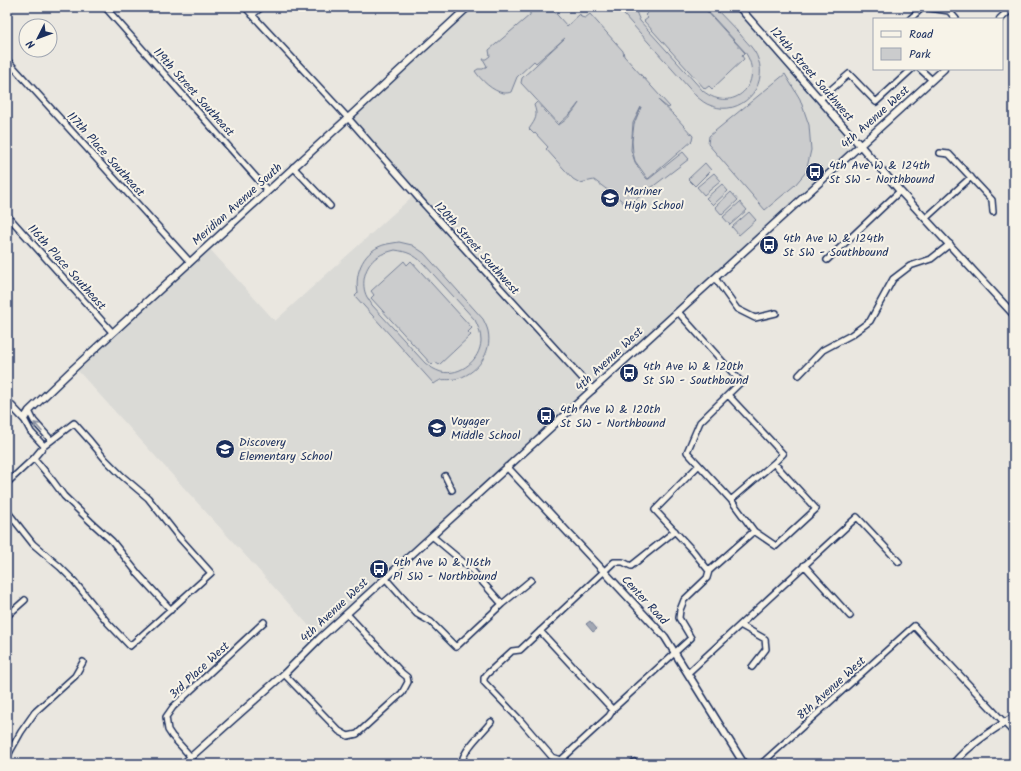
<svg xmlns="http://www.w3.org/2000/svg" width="1021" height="771" font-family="Kalam,sans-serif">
<rect width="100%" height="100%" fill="#eae7e0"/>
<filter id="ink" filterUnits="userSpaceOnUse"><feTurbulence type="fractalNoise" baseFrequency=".025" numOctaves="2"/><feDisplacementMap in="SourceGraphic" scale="8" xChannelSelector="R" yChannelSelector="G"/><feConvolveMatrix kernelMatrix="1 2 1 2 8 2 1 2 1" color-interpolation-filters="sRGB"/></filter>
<g filter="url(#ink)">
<!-- built -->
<path fill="#dadad6" d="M468,7H739L860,145L320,638L80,373L74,368L207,246L275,321L415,194L348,118Z"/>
<!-- green -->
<path fill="#cbcccd" stroke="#737e96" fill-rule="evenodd" d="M530,7H550L567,26L580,14L581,17L585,18L590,14L623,51L624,56L670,107L668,108L658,100L675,116L693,136L692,141L648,179L635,161L633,153L632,141L634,124L641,107L633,123L631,150L635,162L641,172L647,179H649L683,152L689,159L626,207L621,200L594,180L580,183L573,179L546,149L548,147L535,133L534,134L529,129C536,119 538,116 534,105L537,102L558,125C567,121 574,111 579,103L571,113L559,124L521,83L522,78L565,38L536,63L534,61L517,77L511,92C509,93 506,93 504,93C493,92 480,79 475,71L478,69H483L487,66L483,59H486L490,56L489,50L530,15Z
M617,7H635L637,14L640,21L703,91C733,115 766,83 745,52L704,7H714C723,16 731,25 740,34C746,42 755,49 758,59C769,87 740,117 712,106C705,104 701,100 696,96Z
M654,7H703L745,53L742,56L744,59L712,89L709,86L705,89L644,21L648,18L645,15Z
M785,74L800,99L809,125L811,150L806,172L795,185L765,210L708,144L709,136Z
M705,163L711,170L695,186L688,179Z
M714,173L721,181L704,195L697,187Z
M722,184L728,191L713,205L706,198Z
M731,192L738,200L722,215L715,207Z
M740,202L747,210L730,225L723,217Z
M749,212L756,220L739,235L732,227Z
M399,242L412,245L424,253L483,319C485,323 487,327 488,331C493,353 476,375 455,379C445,381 443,377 434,384L355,296L358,293C354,272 364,249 387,244C391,243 395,243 399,242ZM395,250C408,252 413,254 423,263L475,320C478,326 481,333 481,341C480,360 461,376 441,372C435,370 430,367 425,363L372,305C371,303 369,300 367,297C360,284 365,265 377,257C383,253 388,252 395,250Z
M404,261L407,265L411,261L472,328L468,332L471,335L439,365L435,362L432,365L371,298L374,295L371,291Z"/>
<!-- water -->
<path fill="#a3a8b4" stroke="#6d7892" d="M590,621L597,629L593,632L586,624Z"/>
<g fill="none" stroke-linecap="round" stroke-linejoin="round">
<defs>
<path id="minor" d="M105,7L268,191
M245,7L348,118L422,202L593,390
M252,15L262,7
M910,19L923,7L949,11L956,19
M7,60L190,262
M920,69L932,80
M820,99L849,74L876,102L912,69
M940,153L949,154L992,200L993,212
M293,167L330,206
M7,215L112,332
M926,218L971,177
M827,260L900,191
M715,278L737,309L755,318L776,313
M678,312L741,382L700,422L687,452L731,500L774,463L816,509L776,546L754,531L709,571L693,551L655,510L699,465
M799,375L823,350L851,335L870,321L893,279L910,266L931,259L950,244
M728,395L783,454L774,463
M29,411L34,421L51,440
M24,419L31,432L44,446
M34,458L53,481L64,496L91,522L112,541L139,575L171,610
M445,476L452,490
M7,483L34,458L44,446L74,423L90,441L105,459L122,476L148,498L177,535L211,573L130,646L108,623L74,581L60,567L33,544L7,511
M731,500L754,531
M675,531L631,566L623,562H614L520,650L512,651L487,674L484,678V682L521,721L552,757L561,760L609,716L614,708L691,638L679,618L680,610L684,600L707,578L709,571
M432,536L469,567L502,604
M804,565L850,616
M385,578L417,614L431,622L456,647L502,604L531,580
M7,616L25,600
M740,625L765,639L766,649L752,667
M540,631L613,710
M688,673L857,517L899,562
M284,674L339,731L348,736L357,734L402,693L408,682L407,677L402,673L347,614
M7,757L21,732L35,712L75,676L83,662
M191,757L172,736L168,730L166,717L173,707L264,622
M634,762L635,764
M461,764C464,749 481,734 491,722
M761,764L914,626L1014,733"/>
<path id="tertiary" d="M739,7L900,191L1014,315
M1000,19L1013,7
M7,401L24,419L29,411L74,368L348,118L468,7
M507,467L665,637L744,764
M183,764L284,674L320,638L944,69
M953,764C970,744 992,730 1014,717"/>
</defs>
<!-- minor casing -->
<use href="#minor" stroke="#1b2f5e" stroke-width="8"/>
<!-- tertiary casing -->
<use href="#tertiary" stroke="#1b2f5e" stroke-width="9"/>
<!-- minor -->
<use href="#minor" stroke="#f7f3e8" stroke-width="5"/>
<!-- tertiary -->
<use href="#tertiary" stroke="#f7f3e8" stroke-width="6"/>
</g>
<!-- one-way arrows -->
<defs><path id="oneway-shaft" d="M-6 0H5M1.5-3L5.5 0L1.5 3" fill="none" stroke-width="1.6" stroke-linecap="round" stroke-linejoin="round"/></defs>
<use stroke="#8991a3" href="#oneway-shaft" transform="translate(38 427) rotate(-132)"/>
</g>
<!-- icons -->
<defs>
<symbol id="bus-disc" viewBox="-11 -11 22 22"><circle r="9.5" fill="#1b2f5e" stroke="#f7f3e8"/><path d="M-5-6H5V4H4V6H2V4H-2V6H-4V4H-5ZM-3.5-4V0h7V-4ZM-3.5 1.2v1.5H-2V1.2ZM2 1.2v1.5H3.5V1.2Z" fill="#fff"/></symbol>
<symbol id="school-disc" viewBox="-11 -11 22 22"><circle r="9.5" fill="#1b2f5e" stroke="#f7f3e8"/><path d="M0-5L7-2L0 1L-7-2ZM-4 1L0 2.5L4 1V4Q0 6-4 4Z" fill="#fff"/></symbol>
</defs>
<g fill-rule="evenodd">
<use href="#bus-disc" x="804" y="161" width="22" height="22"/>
<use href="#school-disc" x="599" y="187" width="22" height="22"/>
<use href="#bus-disc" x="758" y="234" width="22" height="22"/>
<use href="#bus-disc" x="618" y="362" width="22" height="22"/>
<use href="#bus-disc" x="535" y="405" width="22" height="22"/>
<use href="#school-disc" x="426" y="417" width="22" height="22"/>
<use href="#school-disc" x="214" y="438" width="22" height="22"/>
<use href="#bus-disc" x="368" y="558" width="22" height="22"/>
</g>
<g text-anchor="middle" stroke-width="4" stroke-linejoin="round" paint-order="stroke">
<!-- street labels -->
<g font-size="12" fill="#1b2f5e" stroke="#f7f3e8">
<text transform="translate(812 74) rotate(49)" y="4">124th Street Southwest</text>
<text transform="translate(194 92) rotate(48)" y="4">119th Street Southeast</text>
<text transform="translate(875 117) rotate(-42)" y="4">4th Avenue West</text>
<text transform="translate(106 154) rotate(48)" y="4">117th Place Southeast</text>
<text transform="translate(237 204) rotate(-42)" y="4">Meridian Avenue South</text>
<text transform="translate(477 248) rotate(48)" y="4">120th Street Southwest</text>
<text transform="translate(67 267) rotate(48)" y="4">116th Place Southeast</text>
<text transform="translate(609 359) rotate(-43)" y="4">4th Avenue West</text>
<text transform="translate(645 600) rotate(47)" y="4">Center Road</text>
<text transform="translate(334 610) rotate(-43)" y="4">4th Avenue West</text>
<text transform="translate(199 670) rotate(-43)" y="4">3rd Place West</text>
<text transform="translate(831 688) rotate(-42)" y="4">8th Avenue West</text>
</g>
<!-- poi labels -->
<g font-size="12" fill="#1b2f5e" stroke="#f7f3e8" text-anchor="start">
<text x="829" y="169">4th Ave W &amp; 124th<tspan x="829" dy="14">St SW - Northbound</tspan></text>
<text x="624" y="195">Mariner<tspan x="624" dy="14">High School</tspan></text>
<text x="783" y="242">4th Ave W &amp; 124th<tspan x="783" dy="14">St SW - Southbound</tspan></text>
<text x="643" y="370">4th Ave W &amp; 120th<tspan x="643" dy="14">St SW - Southbound</tspan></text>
<text x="560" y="413">4th Ave W &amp; 120th<tspan x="560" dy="14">St SW - Northbound</tspan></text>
<text x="451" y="425">Voyager<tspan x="451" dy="14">Middle School</tspan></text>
<text x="239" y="446">Discovery<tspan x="239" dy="14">Elementary School</tspan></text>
<text x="393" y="566">4th Ave W &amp; 116th<tspan x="393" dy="14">Pl SW - Northbound</tspan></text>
</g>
</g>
<!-- margin -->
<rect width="1021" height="771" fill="none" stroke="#f7f3e8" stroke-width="24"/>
<rect x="12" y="12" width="997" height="747" fill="none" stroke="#1b2f5e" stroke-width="1.5" filter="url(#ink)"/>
<!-- legend -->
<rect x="873" y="18" width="130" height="52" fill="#f7f3e8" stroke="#9fa5b1"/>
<rect x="881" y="31" width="20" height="6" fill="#f7f3e8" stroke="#9fa5b1"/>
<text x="909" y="38" font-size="12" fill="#1b2f5e">Road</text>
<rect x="881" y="48" width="20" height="12" fill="#cbcccd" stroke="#9fa5b1"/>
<text x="909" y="58" font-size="12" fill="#1b2f5e">Park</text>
<!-- north arrow -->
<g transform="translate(38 38) rotate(228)"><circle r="19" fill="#f7f3e8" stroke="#9fa5b1"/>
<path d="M0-3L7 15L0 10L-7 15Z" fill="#1b2f5e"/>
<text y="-6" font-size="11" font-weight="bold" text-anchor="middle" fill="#1b2f5e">N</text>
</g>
</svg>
